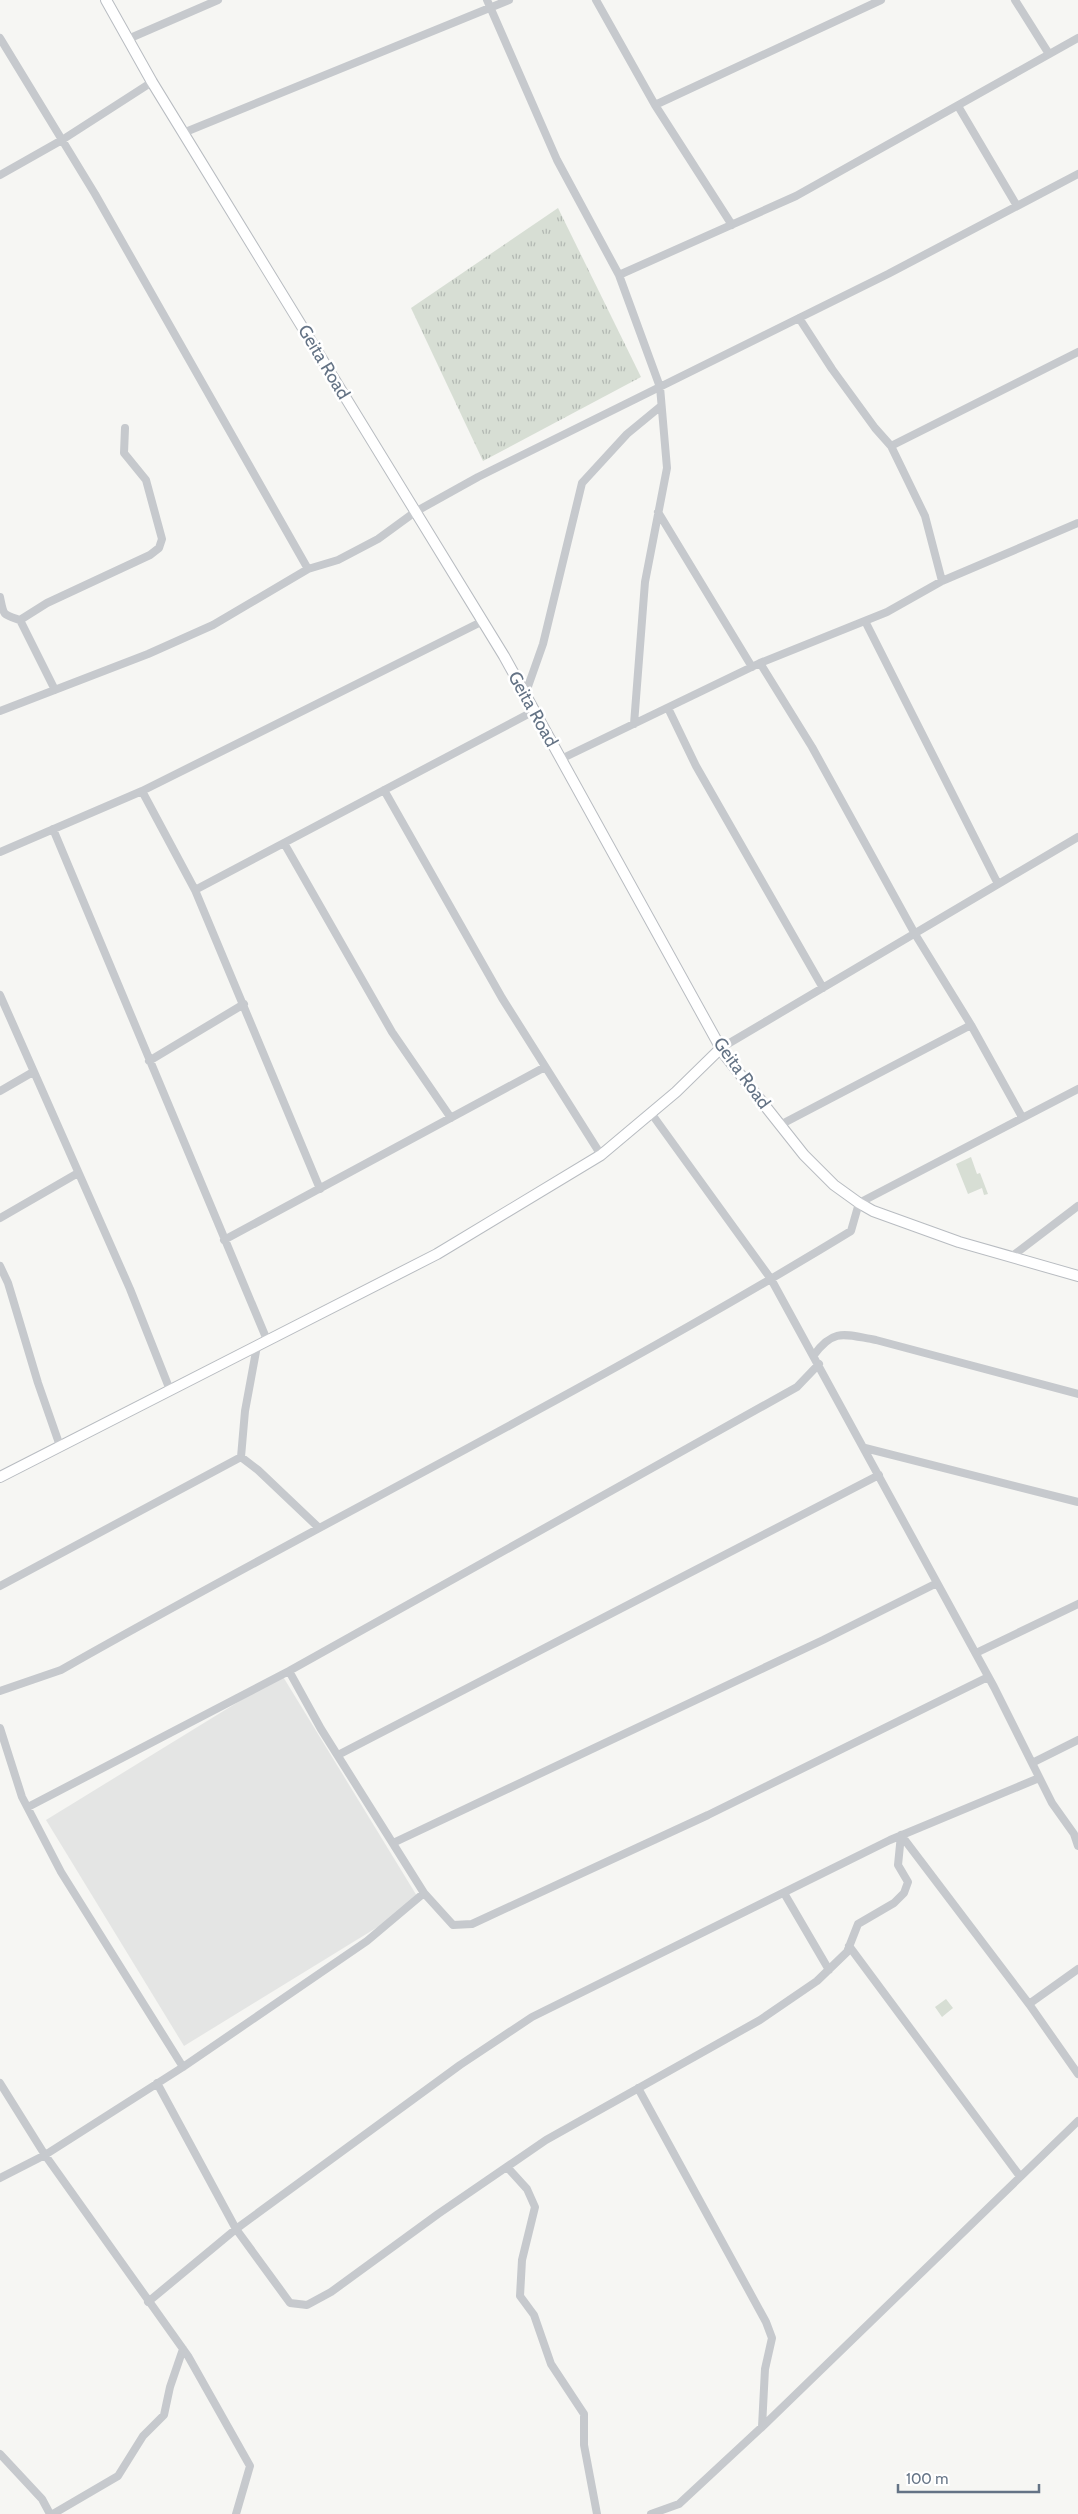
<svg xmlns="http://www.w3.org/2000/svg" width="1078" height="2514" font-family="Cabin,sans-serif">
<defs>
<pattern id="park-tufts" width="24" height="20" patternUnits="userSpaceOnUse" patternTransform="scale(1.25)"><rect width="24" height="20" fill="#d7ded4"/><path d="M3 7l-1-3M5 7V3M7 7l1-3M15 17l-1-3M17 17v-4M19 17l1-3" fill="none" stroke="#b2b8b2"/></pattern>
</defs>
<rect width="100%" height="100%" fill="#f6f6f3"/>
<!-- built -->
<path fill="#e4e5e4" d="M282,1675L420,1901L184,2046L46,1820Z"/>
<!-- park -->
<path fill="url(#park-tufts)" d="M558,208L641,377L483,461L411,308Z"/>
<!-- garden -->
<path fill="#d7ded4" d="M971,1157L977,1174L980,1173L988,1194L984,1195L982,1188L968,1194L956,1164Z
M946,1999L953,2008L942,2017L935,2007Z"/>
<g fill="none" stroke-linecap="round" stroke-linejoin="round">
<defs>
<path id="secondary" d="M106,0L152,82L504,656L724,1054L804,1155L834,1185L859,1203L873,1211L959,1242L1078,1276
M0,1477L437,1254L601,1155L676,1092L721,1048"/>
</defs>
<!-- secondary casing -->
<use href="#secondary" stroke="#b8bcc1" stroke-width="12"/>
<!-- street -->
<path stroke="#c6c9cd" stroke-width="8" d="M487,0L557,160L619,275L660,387L667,468L645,582L634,724
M596,0L655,105L732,225
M1015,0L1049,54
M0,38L95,194L308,569
M128,39L218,0
M655,105L881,0
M958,106L1017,206
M183,133L509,0
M0,175L62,140L152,82
M619,275L796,196L1078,38
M799,318L832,369L875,428L891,446L925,516L942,581
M891,446L1078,352
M658,512L752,667
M0,597C4,616 2,614 20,620L55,690
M20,620L47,603L150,555L159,548L162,539L146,480L124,453L125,428
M865,621L998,884
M760,663L812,747L915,934L971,1025L1022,1117
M525,695L543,644L582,483L627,434L661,406
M668,708L696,766L823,988
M0,711L148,654L213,625L308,569L338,560L378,539L415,512L478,477L888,274L1078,174
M561,759L760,663L887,612L942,581L1078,523
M384,790L502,998L601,1155
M142,791L195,890L320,1189
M53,829L267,1340
M284,843L392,1032L451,1118
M0,852L142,791L483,621
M195,890L534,711
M0,995L130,1289L170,1390
M721,1048L1078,837
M149,1061L244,1004
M0,1091L33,1072
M651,1113L771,1279L994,1687L1052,1803L1074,1834L1078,1846
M780,1125L971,1025
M0,1218L78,1173
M224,1240L545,1067
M1011,1257L1078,1206
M0,1266L8,1283L38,1383L60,1446
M814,1355C834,1327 846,1335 876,1340L1078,1394
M865,1448L1078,1502
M241,1457L245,1411L257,1346
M0,1586L241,1457L258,1470L319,1528
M976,1653L1078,1604
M289,1671L321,1729L424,1893L453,1925L472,1924L708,1815L988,1677
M0,1691L61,1670C323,1521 594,1388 851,1231L859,1203L1078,1089
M0,1728L22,1797L61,1872L183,2067
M338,1755L879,1475
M1032,1763L1078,1740
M28,1807L289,1671L645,1472L797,1387L819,1364
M901,1835L1029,2004L1078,2074
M393,1843L823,1640L937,1583
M784,1893L829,1970
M849,1946L1019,2175
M1029,2004L1078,1969
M0,2083L45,2155L188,2356L250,2466L236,2514
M157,2083L236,2229L290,2303L307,2305L331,2292L438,2214L546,2140L760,2020L817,1981L847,1952L858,1924L894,1903L904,1893L908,1882L898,1865L901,1835
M638,2088L766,2322L772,2338L765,2369L762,2427
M507,2167L527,2189L535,2207L522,2260L520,2296L534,2315L551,2364L584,2414V2445L597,2514
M0,2178L45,2155L183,2067L367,1941L424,1893
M148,2302L236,2229L460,2065L532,2017L890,1840L1039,1778
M0,2454L42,2499L50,2514
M53,2514L118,2476L143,2436L164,2415L170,2387L183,2349
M651,2514L679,2504L762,2427L1078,2121"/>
<!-- secondary -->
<use href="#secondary" stroke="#fff" stroke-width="10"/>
</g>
<g text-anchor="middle" stroke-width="5" stroke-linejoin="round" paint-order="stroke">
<!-- street labels -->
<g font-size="18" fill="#647385" stroke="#fff">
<text transform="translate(324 362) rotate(59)" y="6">Geita Road</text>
<text transform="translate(533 709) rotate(61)" y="6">Geita Road</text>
<text transform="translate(742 1073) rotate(54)" y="6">Geita Road</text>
</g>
</g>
<!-- scale -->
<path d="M898 2484v8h141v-8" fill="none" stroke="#647385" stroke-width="2.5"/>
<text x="906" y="2484" font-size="15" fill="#647385" stroke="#ffffff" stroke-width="4" paint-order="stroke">100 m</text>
</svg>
